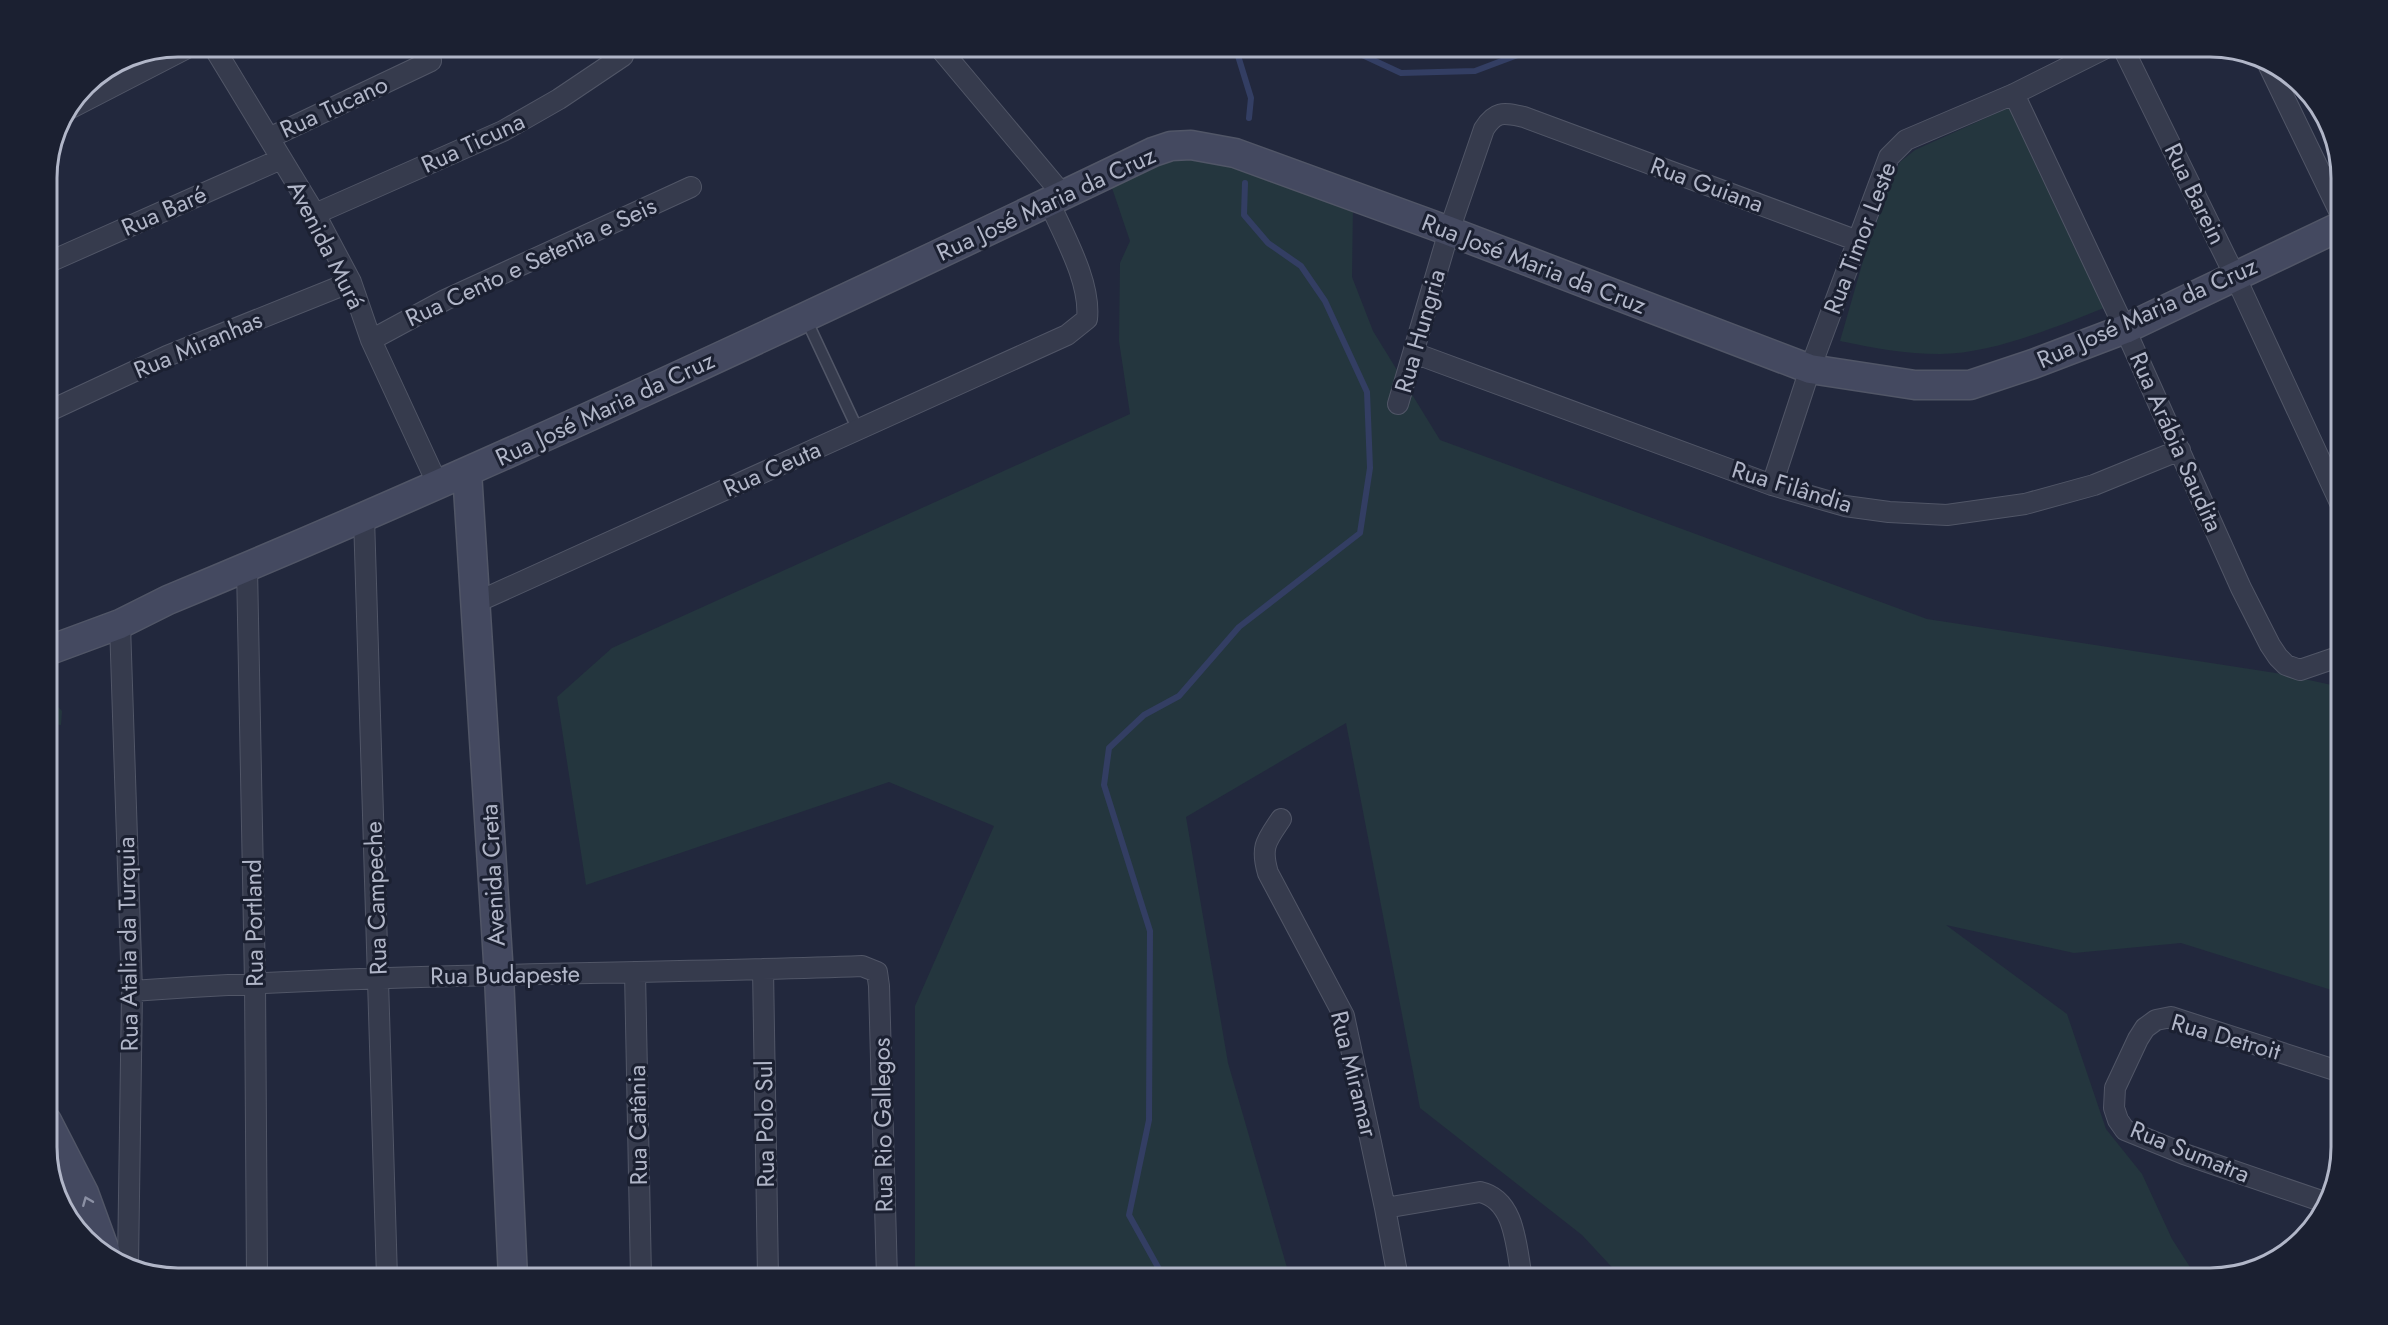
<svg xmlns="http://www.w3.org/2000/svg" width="2388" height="1325" font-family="Jost,sans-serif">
<rect width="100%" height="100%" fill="#22283d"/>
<!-- green -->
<path fill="#24363e" d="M2010,107L2104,308C2055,327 1993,354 1940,354C1906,354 1873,348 1840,341L1863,261L1891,182L1900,162L1915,150Z
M1193,154L1353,204L1352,277L1373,331L1440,440L1927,619L2282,674L2341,687V993L2181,943L2074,953L1946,925L2067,1014L2106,1129L2142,1174L2172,1239L2197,1278H1622L1582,1235L1420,1108L1346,723L1186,817L1228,1063L1290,1278H915V1006L994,826L889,782L586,885L557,697L612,648L1130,414L1119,341L1120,263L1130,241L1111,185L1130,172Z
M47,695L62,711L61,725L47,724Z"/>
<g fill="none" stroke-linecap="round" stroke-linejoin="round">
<!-- stream -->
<path stroke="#333e63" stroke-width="6" d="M1235,46L1251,98L1249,118
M1343,46L1401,73L1475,71L1541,46
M1164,1278L1129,1215L1149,1120L1150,931L1104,785L1109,748L1144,715L1179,696L1239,627L1360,533L1370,468L1367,392L1325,301L1301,266L1268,243L1244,215L1245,183"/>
</g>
<!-- building -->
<path fill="#3e445d" stroke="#1d2233" stroke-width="1.5" d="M2341,171V193L2332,175Z"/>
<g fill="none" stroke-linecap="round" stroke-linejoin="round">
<defs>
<path id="lane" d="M806,319L858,430"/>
<path id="street" d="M213,46L315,214L351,282L371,340L438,485
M938,46L1063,195
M2122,46L2235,276L2341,505
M2267,62L2341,215
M2014,94L2125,329L2241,588L2270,645L2278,657L2286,665L2300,670L2341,656
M69,109L191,46
M269,138L431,61
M315,214L503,131L559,99L623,56
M47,263L281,159
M371,340L445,300L691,187
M1414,353L1772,485L1845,506L1889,512L1947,515L2025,504L2094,485L2180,450
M1398,404L1449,231L1484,129C1496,110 1504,113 1524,117L1858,241
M47,412L167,356L351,282
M1772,485L1810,369L1889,157L1906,140L2014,94L2110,46
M364,517L387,1278
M247,567L255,982L257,1278
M477,602L1067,335L1087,319C1091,282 1064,236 1049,202
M120,624L132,991L128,1265
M1281,819C1267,840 1260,846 1268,873L1344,1016L1385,1208L1398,1278
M763,969L768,1278
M635,972L641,1278
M132,991C375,973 619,975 862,966L877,972L879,986L887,1278
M2327,1203L2184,1154L2125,1130L2118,1120L2114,1108L2115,1088L2138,1039L2145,1028L2156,1020L2171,1017L2341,1072
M1385,1208L1480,1192C1516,1200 1516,1248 1522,1278"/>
<path id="secondary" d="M467,472L499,976L513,1278
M47,651L120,624L168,600C501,462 828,308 1153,152L1171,146L1191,145L1235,153L1449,231L1810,369L1915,385H1970L2033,364L2125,329L2341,226
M47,1121L84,1193L107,1256"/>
</defs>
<!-- lane casing -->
<use href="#lane" stroke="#515667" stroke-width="13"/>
<!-- street casing -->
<use href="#street" stroke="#515667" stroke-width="22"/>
<!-- secondary casing -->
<use href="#secondary" stroke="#515667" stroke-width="31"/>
<!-- lane -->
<use href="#lane" stroke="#363b4d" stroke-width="10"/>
<!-- street -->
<use href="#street" stroke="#363b4d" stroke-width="20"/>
<!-- secondary -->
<use href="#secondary" stroke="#444960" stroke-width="28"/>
</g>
<!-- one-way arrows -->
<defs><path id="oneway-chevron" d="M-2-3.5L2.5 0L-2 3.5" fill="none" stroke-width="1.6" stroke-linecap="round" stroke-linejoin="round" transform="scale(1.5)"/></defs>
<use stroke="#8b90a4" href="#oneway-chevron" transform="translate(87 1201) rotate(-112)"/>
<g text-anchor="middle" stroke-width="6" stroke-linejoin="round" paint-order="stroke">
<!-- street labels -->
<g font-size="24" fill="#b1b6c8" stroke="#1b2031">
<text transform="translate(334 107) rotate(-25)" y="8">Rua Tucano</text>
<text transform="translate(473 143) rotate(-25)" y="8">Rua Ticuna</text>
<text transform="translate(1707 185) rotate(20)" y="8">Rua Guiana</text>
<text transform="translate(2195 194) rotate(64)" y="8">Rua Barein</text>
<text transform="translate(1046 204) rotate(-25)" y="8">Rua José Maria da Cruz</text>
<text transform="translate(164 211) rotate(-24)" y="8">Rua Baré</text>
<text transform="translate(1860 238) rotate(-69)" y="8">Rua Timor Leste</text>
<text transform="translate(326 245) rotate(63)" y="8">Avenida Murá</text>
<text transform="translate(531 262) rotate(-25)" y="8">Rua Cento e Setenta e Seis</text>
<text transform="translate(1534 264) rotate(21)" y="8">Rua José Maria da Cruz</text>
<text transform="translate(2147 313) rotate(-24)" y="8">Rua José Maria da Cruz</text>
<text transform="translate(1420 331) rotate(-74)" y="8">Rua Hungria</text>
<text transform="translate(198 345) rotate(-23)" y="8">Rua Miranhas</text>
<text transform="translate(605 409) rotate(-25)" y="8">Rua José Maria da Cruz</text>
<text transform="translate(2176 442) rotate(66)" y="8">Rua Arábia Saudita</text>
<text transform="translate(772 469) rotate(-24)" y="8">Rua Ceuta</text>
<text transform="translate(1792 487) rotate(17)" y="8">Rua Filândia</text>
<text transform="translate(493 875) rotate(-93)" y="8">Avenida Creta</text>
<text transform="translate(376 898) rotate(-92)" y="8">Rua Campeche</text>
<text transform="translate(254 923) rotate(-91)" y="8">Rua Portland</text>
<text transform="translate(128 944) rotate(-91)" y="8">Rua Atalia da Turquia</text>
<text transform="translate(505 975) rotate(-1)" y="8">Rua Budapeste</text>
<text transform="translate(2226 1037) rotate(16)" y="8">Rua Detroit</text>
<text transform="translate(1354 1074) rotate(76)" y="8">Rua Miramar</text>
<text transform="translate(765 1124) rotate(-91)" y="8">Rua Polo Sul</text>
<text transform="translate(638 1125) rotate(-91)" y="8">Rua Catânia</text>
<text transform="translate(883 1125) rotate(-91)" y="8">Rua Rio Gallegos</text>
<text transform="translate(2190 1152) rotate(22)" y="8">Rua Sumatra</text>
</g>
</g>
<!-- crop -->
<path d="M0 0H2388V1325H0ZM178 57H2210A121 121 0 0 1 2331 178V1147A121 121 0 0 1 2210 1268H178A121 121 0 0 1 57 1147V178A121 121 0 0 1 178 57Z" fill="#1b2031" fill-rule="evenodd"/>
<path fill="none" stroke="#b1b6c8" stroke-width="3" d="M178 57H2210A121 121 0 0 1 2331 178V1147A121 121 0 0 1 2210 1268H178A121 121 0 0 1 57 1147V178A121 121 0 0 1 178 57Z"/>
</svg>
